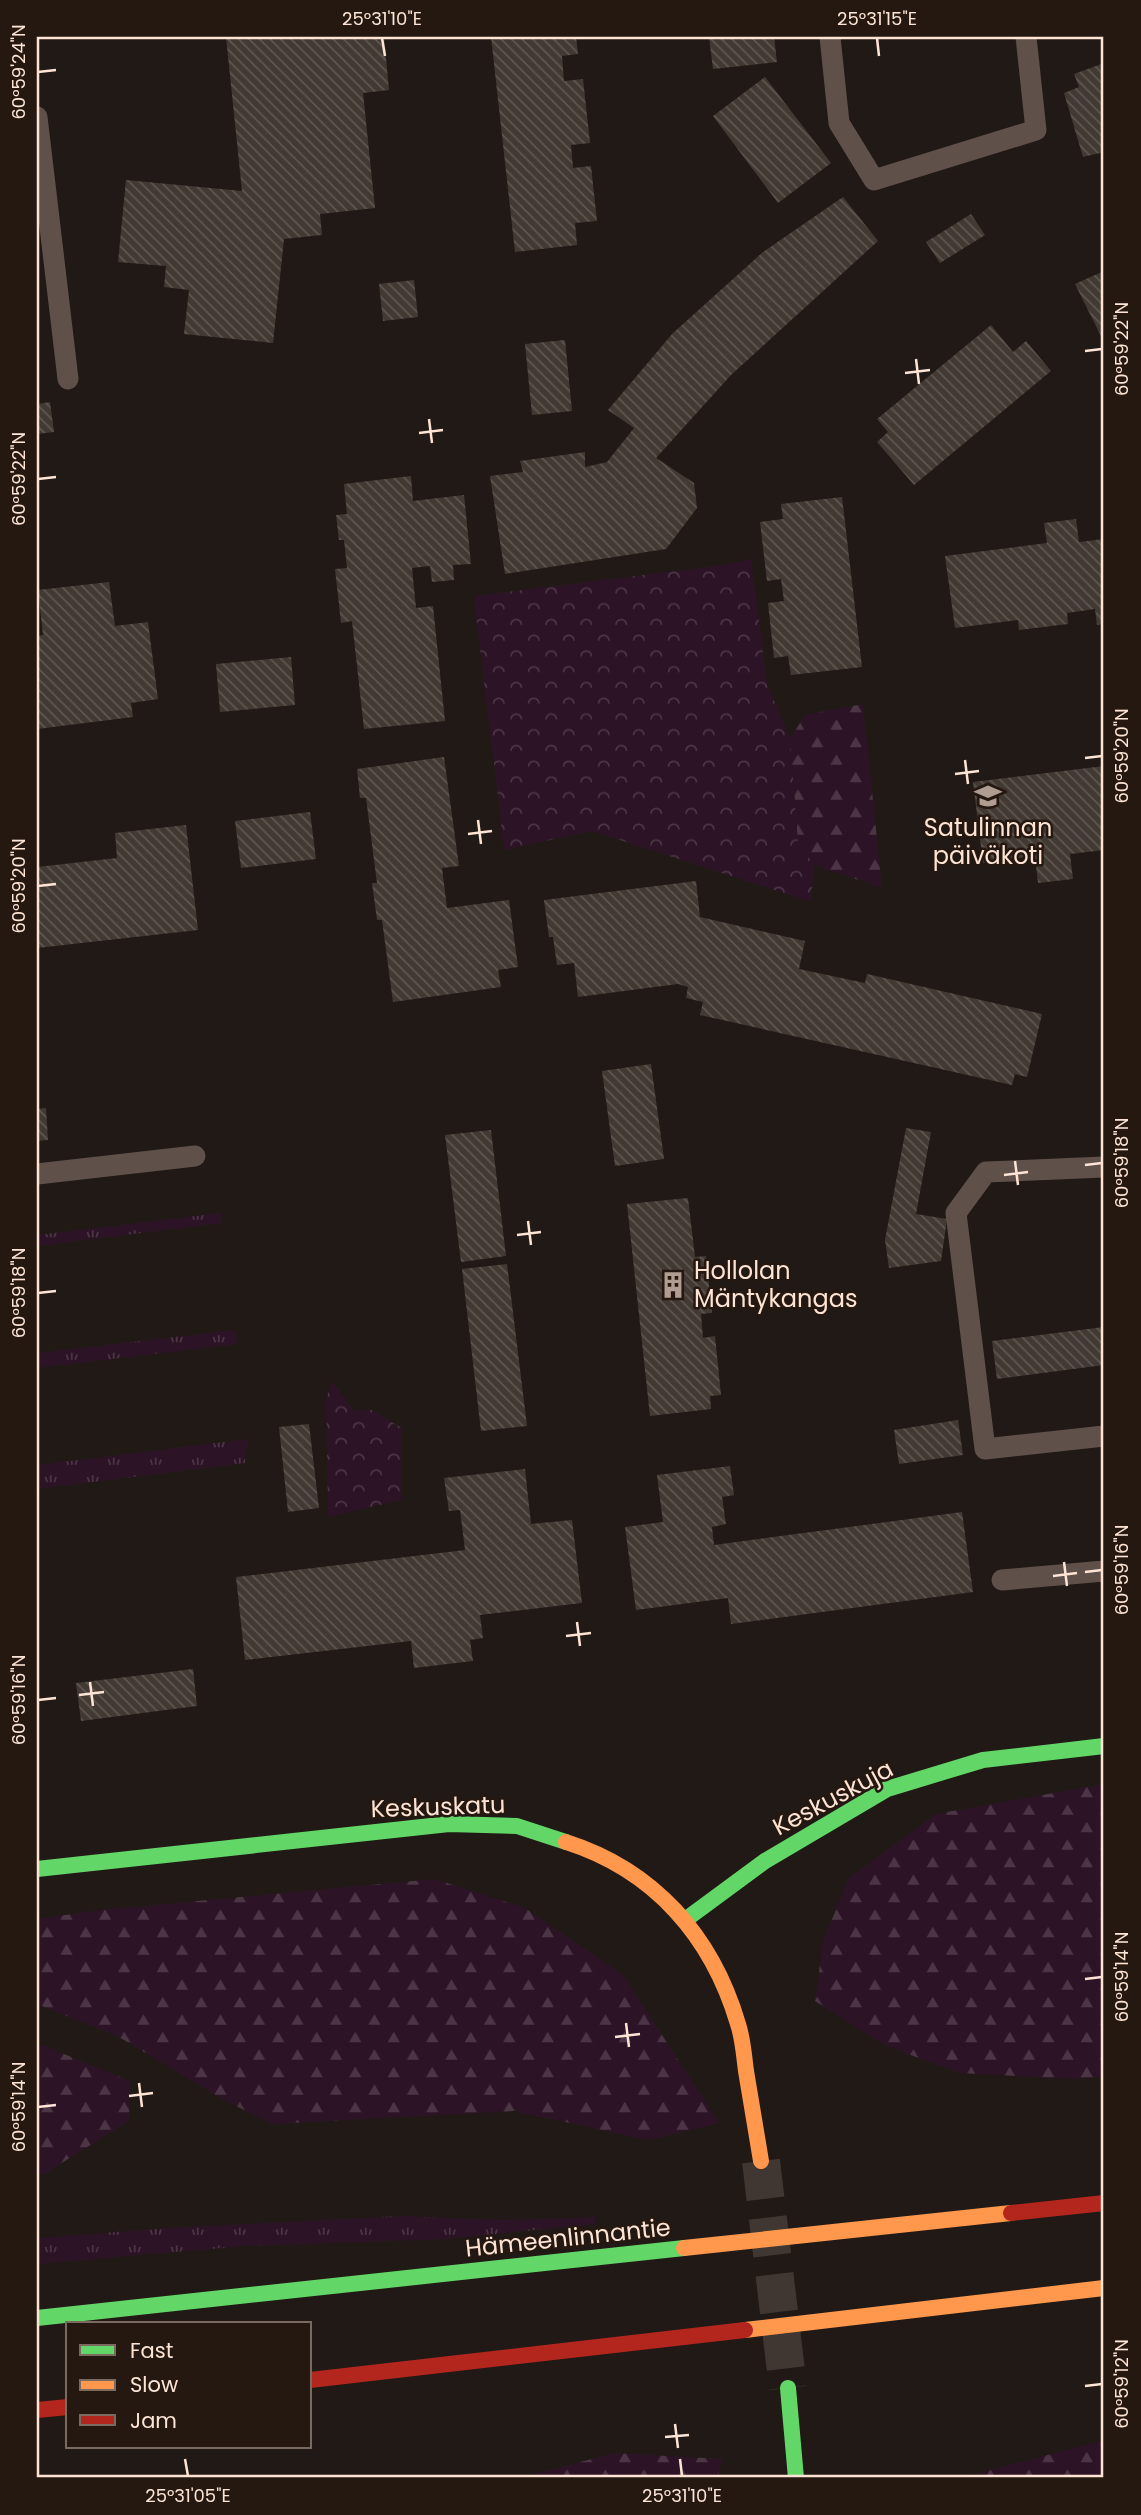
<svg xmlns="http://www.w3.org/2000/svg" width="1141" height="2515" font-family="Poppins,sans-serif">
<defs>
<pattern id="grass-tufts" width="24" height="20" patternUnits="userSpaceOnUse" patternTransform="scale(1.75)"><rect width="24" height="20" fill="#2c1426"/><path d="M3 7l-1-3M5 7V3M7 7l1-3M15 17l-1-3M17 17v-4M19 17l1-3" fill="none" stroke="#4c3645"/></pattern>
<pattern id="forest-firs" width="22" height="20" patternUnits="userSpaceOnUse" patternTransform="scale(1.75)"><rect width="22" height="20" fill="#2c1426"/><path d="M5 1l3.5 6h-7zM16 11l3.5 6h-7z" fill="#4c3645"/></pattern>
<pattern id="park-crowns" width="20" height="18" patternUnits="userSpaceOnUse" patternTransform="scale(1.75)"><rect width="20" height="18" fill="#2c1426"/><path d="M2 6a3 3 0 1 1 6 0M12 15a3 3 0 1 1 6 0" fill="none" stroke="#4c3645"/></pattern>
<pattern id="building-back-hatch" width="6" height="6" patternUnits="userSpaceOnUse" patternTransform="scale(1.75)"><rect width="6" height="6" fill="#423933"/><path d="M-1 5l2 2M0 0l6 6M5-1l2 2" fill="none" stroke="#5e5650"/></pattern>
</defs>
<rect width="100%" height="100%" fill="#201915"/>
<!-- grass -->
<path fill="url(#grass-tufts)" d="M221,1213L222,1223L37,1246V1235Z
M235,1330L237,1344L37,1368V1353Z
M248,1439L245,1463L37,1489V1465Z
M400,2216L506,2220L595,2217V2224L447,2239L245,2246L37,2264V2238L168,2228Z"/>
<!-- forest -->
<path fill="url(#forest-firs)" d="M863,704L882,888L814,865L798,844L790,739L805,715Z
M1104,1784V2077L1074,2079L960,2073L886,2046L815,2001L823,1941L849,1878L936,1814Z
M435,1879L525,1908L623,1975L719,2123L648,2140L514,2111L272,2124L222,2099L119,2037L37,2004V1919L101,1910Z
M37,2043L130,2081L129,2121L44,2174H37Z
M1104,2440V2478H961Z
M614,2453L722,2459L718,2478H520Z"/>
<!-- park -->
<path fill="url(#park-crowns)" d="M751,559L767,684L790,739L798,843L814,865L811,902L592,831L504,850C495,765 483,681 474,596L723,565Z
M332,1381L354,1411L372,1410L402,1428L401,1500L328,1517L326,1399Z"/>
<!-- building -->
<path fill="url(#building-back-hatch)" d="M226,37H384L389,90L363,93L375,208L320,214L322,235L284,239L273,343L184,334L189,290L164,287L166,266L118,262L126,180L242,191Z
M491,37H576L578,54L562,56L564,81L583,79L590,143L571,145L573,168L591,166L597,221L575,223L577,245L515,252Z
M709,37H774L777,62L713,69Z
M1104,63V152L1083,157L1064,93L1079,87L1074,74Z
M765,77L831,163L778,203L713,116Z
M843,197L878,241L731,375L656,458L694,483L697,508L666,549L505,574L490,476L523,472L520,461L585,452V467L607,462L634,428L608,410L673,333L763,252Z
M971,214L985,235L940,263L926,242Z
M1104,271V342L1075,284Z
M414,280L418,317L383,321L379,284Z
M991,325L1013,352L1026,341L1051,371L914,485L877,442L888,432L877,419Z
M565,340L572,411L532,415L525,344Z
M50,402L54,432L37,434V404Z
M411,476L413,501L464,495L471,564L453,565L454,580L432,582L430,566L412,568L416,608L433,606L445,721L364,729L352,621L341,623L335,569L347,568L344,540H339L336,515L347,514L344,484Z
M842,497L862,667L791,675L788,656L774,658L768,603L784,601L781,579L767,581L760,522L783,519L781,504Z
M1076,519L1079,542L1104,539V624L1097,625L1095,609L1067,613L1068,624L1019,630L1018,620L955,628L945,556L1047,543L1044,523Z
M109,582L115,626L148,622L158,699L131,703L133,717L37,729V636L43,635L38,590Z
M291,657L295,705L220,712L216,664Z
M444,757L459,866L442,868L447,908L509,900L518,967L498,970L501,987L393,1002L382,920H377L372,883H377L366,798H360L357,769Z
M1104,766V850L1070,854L1073,879L1038,883L1035,856L983,863L973,782Z
M310,812L316,859L241,868L235,821Z
M186,825L198,930L37,948V867L117,858L115,833Z
M696,881L700,917L805,941L799,969L865,983L867,974L1042,1014L1027,1077L1015,1074L1012,1085L700,1015L703,1002L686,998L688,987L678,984L578,997L574,963L557,965L553,937H549L544,900Z
M651,1064L664,1159L615,1166L602,1071Z
M46,1108L48,1140L37,1141V1109Z
M906,1128L931,1132L916,1214L947,1219L941,1261L889,1268L885,1240Z
M491,1130L506,1256L461,1262L445,1135Z
M688,1198L695,1257L706,1256L712,1313L701,1314L703,1338L715,1336L721,1395L710,1396L711,1409L650,1416L627,1204Z
M507,1264L527,1426L481,1431L462,1269Z
M1104,1327V1365L997,1379L992,1341Z
M958,1420L963,1455L899,1464L894,1430Z
M309,1424L319,1508L288,1512L279,1427Z
M730,1466L734,1495L722,1497L726,1524L712,1527L714,1545L962,1512L973,1592L731,1624L728,1598L636,1610L625,1527L663,1522L657,1475Z
M525,1469L531,1524L572,1520L582,1603L480,1615L483,1638L470,1640L473,1661L414,1668L411,1641L245,1660L236,1577L465,1550L460,1510L449,1511L444,1478Z
M193,1669L197,1706L81,1721L76,1683Z"/>
<g fill="none" stroke-linecap="round" stroke-linejoin="round">
<!-- secondary-tunnel -->
<path stroke="#413732" stroke-width="38" stroke-dasharray="38 19" stroke-linecap="butt" d="M761,2161L788,2388"/>
<!-- lane -->
<path stroke="#60504a" stroke-width="21" d="M830,37L839,123L874,180L1036,130L1026,37
M37,117L68,379
M1104,1167L986,1172L956,1213L985,1449L1104,1436
M37,1174L195,1156
M1002,1580L1104,1571"/>
<!-- fast -->
<path stroke="#63d668" stroke-width="16" d="M37,1869L449,1824L517,1826L566,1842
M685,1920L765,1861L887,1789L983,1760L1104,1746
M37,2318L684,2248
M788,2388L796,2478"/>
<!-- slow -->
<path stroke="#ff974d" stroke-width="16" d="M566,1842C654,1870 712,1936 738,2024C743,2039 744,2056 746,2071C751,2101 756,2131 761,2161
M684,2248L1011,2213
M745,2330L1104,2288"/>
<!-- jam -->
<path stroke="#b3261e" stroke-width="16" d="M1011,2213L1104,2203
M310,2380L745,2330
M37,2410L68,2407"/>
</g>
<!-- ticks -->
<path fill="none" stroke="#fde4d5" stroke-width="2.5" d="M382,38L385,56M877,38L879,56M38,72L56,70M1085,351L1102,349M916,359L919,384M905,373L930,370M429,419L432,443M419,433L443,430M38,479L56,477M1085,758L1102,756M965,760L968,784M955,774L979,771M478,820L481,844M468,834L492,831M38,886L56,884M1015,1161L1018,1185M1085,1165L1102,1163M1004,1175L1028,1172M528,1221L531,1245M517,1235L541,1232M38,1293L56,1291M1064,1562L1067,1586M1085,1572L1102,1570M1053,1576L1077,1573M577,1622L580,1646M566,1636L591,1633M90,1682L93,1706M79,1695L104,1692M38,1700L56,1698M1085,1979L1102,1977M626,2023L629,2047M615,2037L640,2034M139,2083L142,2107M129,2096L153,2093M38,2107L56,2105M1085,2386L1102,2384M675,2424L678,2448M665,2437L689,2435M185,2459L188,2476M680,2459L682,2476"/>
<!-- icons -->
<defs>
<symbol id="school-bare" viewBox="-9 -9 18 18"><path d="M0-5L7-2L0 1L-7-2ZM-4 1L0 2.5L4 1V4Q0 6-4 4Z" fill="#b09d92" stroke="#251810" stroke-width="2.5" paint-order="stroke"/></symbol>
<symbol id="building-bare" viewBox="-9 -9 18 18"><path d="M-4-6H4V6H1V3H-1V6H-4ZM-2.5-4.3h1.7v1.8h-1.7ZM.8-4.3h1.7v1.8H.8ZM-2.5-1h1.7V.8h-1.7ZM.8-1h1.7V.8H.8Z" fill="#b09d92" stroke="#251810" stroke-width="2.5" paint-order="stroke"/></symbol>
</defs>
<g fill-rule="evenodd">
<use href="#school-bare" x="969" y="777" width="38" height="38"/>
<use href="#building-bare" x="654" y="1266" width="38" height="38"/>
</g>
<g text-anchor="middle" stroke-width="5" stroke-linejoin="round" paint-order="stroke">
<!-- poi labels -->
<g font-size="24" fill="#fde4d5" stroke="#251810">
<text x="988" y="836">Satulinnan<tspan x="988" dy="28">päiväkoti</tspan></text>
<text x="694" y="1279" text-anchor="start">Hollolan<tspan x="694" dy="28">Mäntykangas</tspan></text>
</g>
<!-- street labels -->
<g font-size="24" fill="#fde4d5" stroke="#251810">
<text transform="translate(833 1798) rotate(-28)" y="8">Keskuskuja</text>
<text transform="translate(438 1807) rotate(-2)" y="8">Keskuskatu</text>
<text transform="translate(568 2238) rotate(-6)" y="8">Hämeenlinnantie</text>
</g>
</g>
<!-- border -->
<rect width="1141" height="2515" fill="none" stroke="#251810" stroke-width="77"/>
<!-- legend -->
<rect x="66" y="2322" width="245" height="126" fill="#251810" stroke="#7b6a5f" stroke-width="2"/>
<rect x="80" y="2345" width="35" height="10" fill="#63d668" stroke="#7b6a5f" stroke-width="2"/>
<text x="130" y="2358" font-size="21" fill="#fde4d5">Fast</text>
<rect x="80" y="2380" width="35" height="10" fill="#ff974d" stroke="#7b6a5f" stroke-width="2"/>
<text x="130" y="2392" font-size="21" fill="#fde4d5">Slow</text>
<rect x="80" y="2415" width="35" height="10" fill="#b3261e" stroke="#7b6a5f" stroke-width="2"/>
<text x="130" y="2428" font-size="21" fill="#fde4d5">Jam</text>
<rect x="38" y="38" width="1064" height="2438" fill="none" stroke="#fde4d5" stroke-width="2.5"/>
<g font-size="18" text-anchor="middle" fill="#fde4d5">
<text x="382" y="25">25°31'10"E</text>
<text x="877" y="25">25°31'15"E</text>
<text transform="translate(19 72) rotate(-90)" y="6">60°59'24"N</text>
<text transform="translate(1122 349) rotate(-90)" y="6">60°59'22"N</text>
<text transform="translate(19 479) rotate(-90)" y="6">60°59'22"N</text>
<text transform="translate(1122 756) rotate(-90)" y="6">60°59'20"N</text>
<text transform="translate(19 886) rotate(-90)" y="6">60°59'20"N</text>
<text transform="translate(1122 1163) rotate(-90)" y="6">60°59'18"N</text>
<text transform="translate(19 1293) rotate(-90)" y="6">60°59'18"N</text>
<text transform="translate(1122 1570) rotate(-90)" y="6">60°59'16"N</text>
<text transform="translate(19 1700) rotate(-90)" y="6">60°59'16"N</text>
<text transform="translate(1122 1977) rotate(-90)" y="6">60°59'14"N</text>
<text transform="translate(19 2107) rotate(-90)" y="6">60°59'14"N</text>
<text transform="translate(1122 2384) rotate(-90)" y="6">60°59'12"N</text>
<text x="188" y="2502">25°31'05"E</text>
<text x="682" y="2502">25°31'10"E</text>
</g>
</svg>
